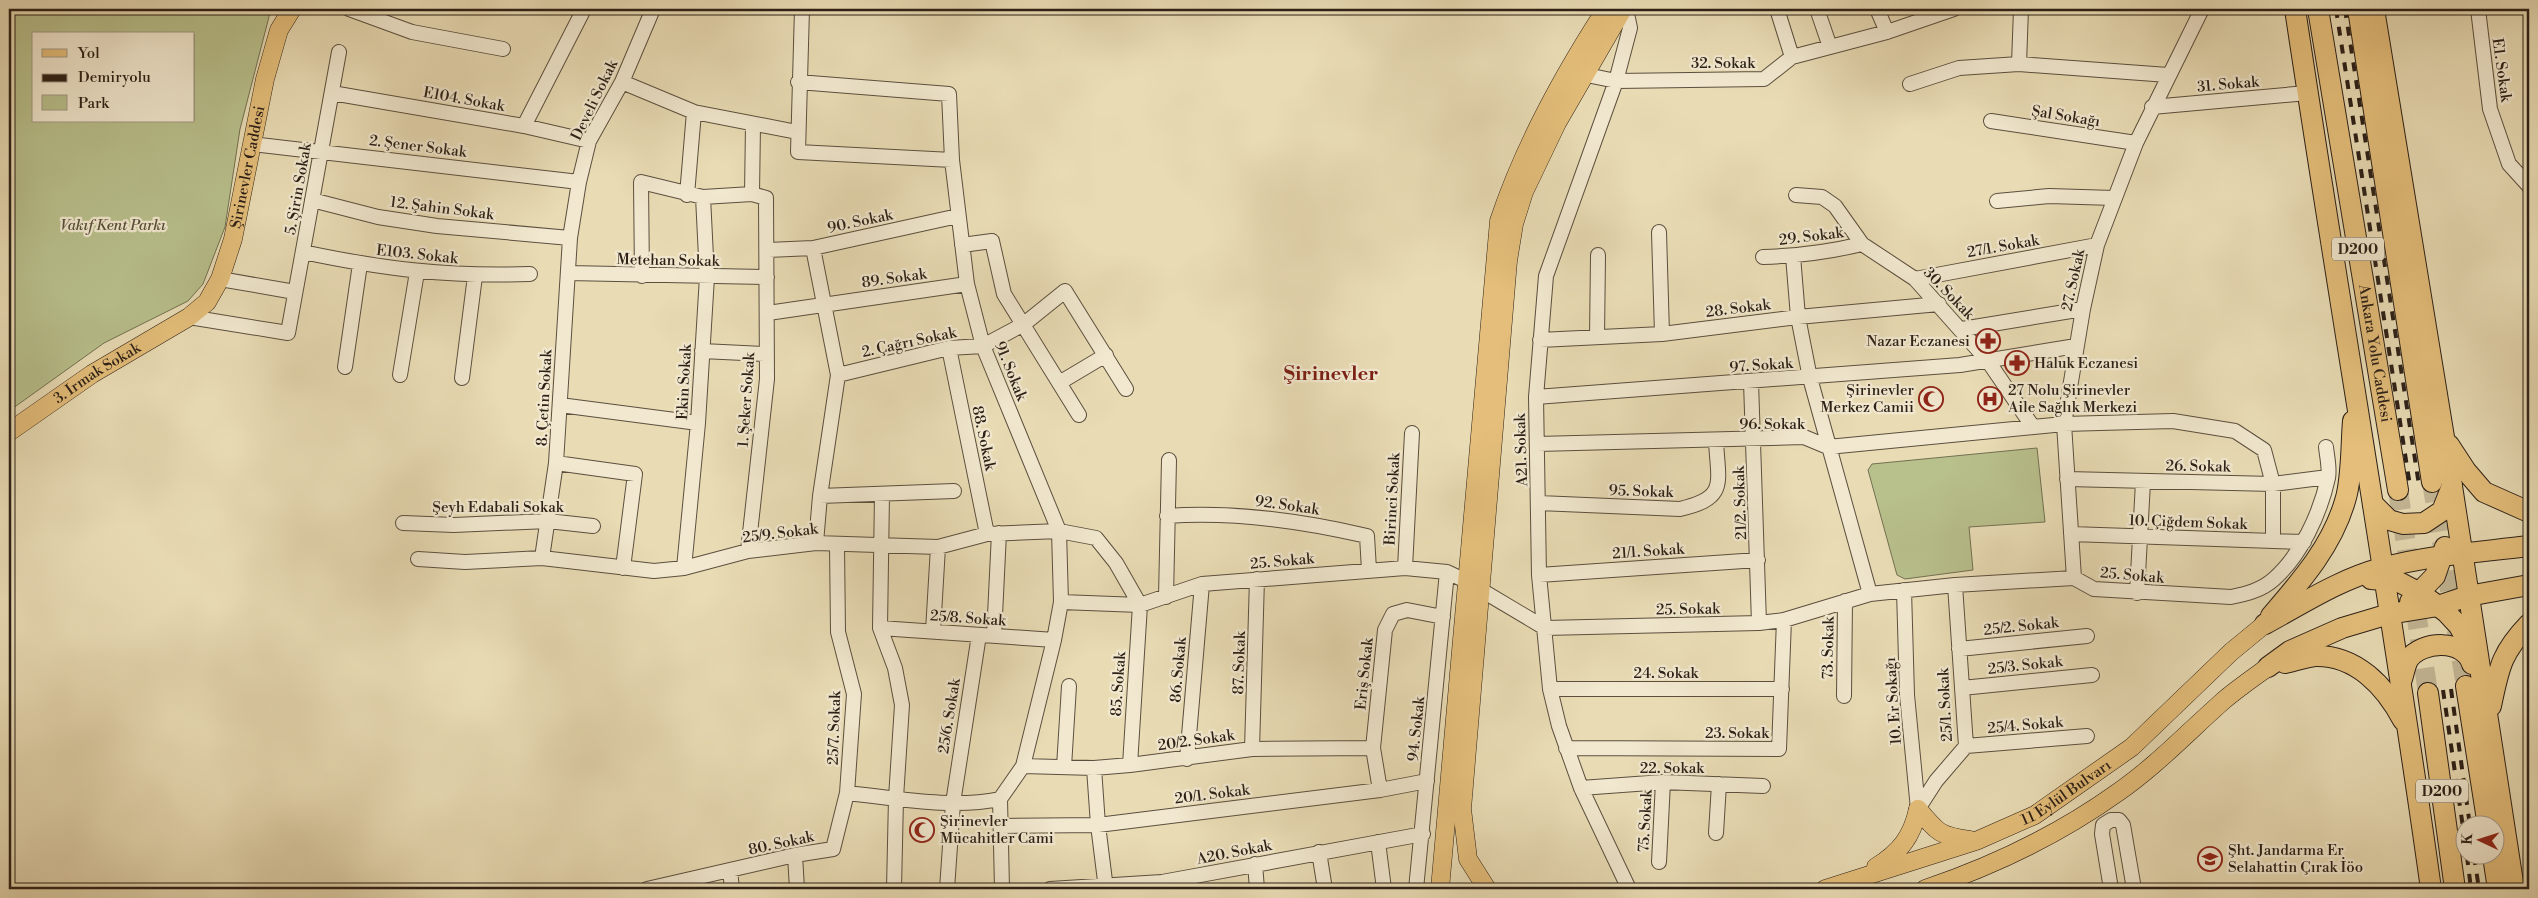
<svg xmlns="http://www.w3.org/2000/svg" width="2538" height="898" font-family="'Libre Bodoni',serif">
<rect width="100%" height="100%" fill="#e9dcb5"/>
<filter id="stains"><feTurbulence type="fractalNoise" baseFrequency=".004" numOctaves="4"/><feColorMatrix values="0 0 0 0 .2 0 0 0 0 .09 0 0 0 0 .02 0 0 0 .5 -.17"/></filter>
<radialGradient id="worn" r=".72"><stop offset=".6" stop-color="#630" stop-opacity="0"/><stop offset="1" stop-color="#630" stop-opacity=".3"/></radialGradient>
<!-- green -->
<path fill="#b8c08c" stroke="#727052" fill-rule="evenodd" d="M9,9H271L240,129L225,227L203,284L188,301L104,343L9,411ZM34,34H194V121H34Z
M2037,448L2045,522L1969,527L1973,570L1905,579L1897,575L1868,470L1872,464Z"/>
<g fill="none" stroke-linecap="round" stroke-linejoin="round">
<!-- highway-tunnel -->
<path stroke="#c3b695" stroke-width="20" stroke-dasharray="20 10" stroke-linecap="butt" d="M2432,482L2466,686
M2398,490L2428,693"/>
<defs>
<path id="minor" d="M349,9L412,32L503,49
M802,9L798,152L952,160
M1626,9L1630,28L1616,81L1546,276L1536,397L1539,575L1550,689L1559,726L1581,788L1629,889
M1777,9L1792,57
M1817,9L1830,47
M1877,9L1887,32
M2478,9L2490,109L2509,164L2529,186
M2019,64L2021,9
M1577,73L1616,81L1764,79L1792,57L1887,32L1954,9
M622,82L694,112L797,132
M798,82L949,94L952,160L967,284L983,346L1059,531L1061,602L1054,640L1023,766L1000,799
M1910,84L1959,68L2019,64L2168,75
M332,93L524,126L589,141
M2152,107L2307,93
M1991,121L2136,143
M524,126L584,9
M252,144L579,182
M687,195L694,112
M1796,195L1822,197L1835,206L1862,244L1915,279L1988,361L2033,427
M312,200L378,217L437,226L570,238
M1997,201L2049,196L2114,198
M1659,232L1662,334
M962,245L992,241L1004,294L1079,415
M813,248L838,375L820,496L816,543
M768,250L813,248L958,216
M303,252C383,269 448,277 530,274
M1793,256L1798,317L1810,378L1870,594
M1763,257C1797,256 1829,252 1862,244
M568,273L767,277
M642,276L641,182L703,197L752,194
M220,279L295,292
M1915,279L2097,245
M768,313L967,284
M189,317L288,333L339,52
M1962,329L2083,309
M1597,337L1598,255
M1540,340L1662,334L1798,317L1939,304
M949,348L987,534
M702,351L766,354
M345,367L360,264
M400,375L417,272
M838,375L949,348L983,346L1024,324L1065,291L1126,389
M462,378L475,276
M1751,382L1759,623
M1059,383L1106,355
M1536,397L1960,365L2076,346
M560,405L698,423
M1537,444L1804,437L1828,447L2064,424L2173,421L2235,431L2264,450L2273,484V541
M556,463L635,474L623,568
M2067,479L2273,484L2328,477
M882,494L880,628L895,668L902,705L896,798L894,889
M820,496L954,491
M1539,503L1680,509C1728,498 1718,483 1716,441
M1167,516C1234,511 1302,521 1367,536L1369,570
M403,523L454,525L548,521L593,526
M2071,534L2304,542
M837,545L838,632L854,694L847,793
M748,551L767,379L766,198L752,194L753,125
M542,558L556,463L570,238L579,182L589,141L622,82L653,9
M418,559L465,562L542,558L654,571L684,568L748,551L816,543L938,547L987,534L1059,531L1096,538L1116,563L1140,605
M684,568L698,423L707,277L703,197
M1405,568L1412,433
M1539,575L1758,560
M2074,578L2064,424L2083,309L2097,245L2136,143L2202,9
M1904,590L1907,695L1918,809
M2137,593L2143,482
M1166,597L1169,460
M1061,602L1140,605L1202,584L1405,568L1447,572L1466,581L1545,628L1759,623L1784,620L1870,594L1955,585L2074,578L2094,589L2231,597C2246,594 2262,590 2274,579C2301,555 2320,514 2328,478C2330,469 2327,457 2326,447
M880,628L1054,640
M933,631L938,547
M994,636L999,533
M1959,649L2087,636
M1962,688L2092,675
M1550,689H1782
M1844,696L1845,601
M1966,746L2087,736
M1566,748L1779,749L1784,620
M1252,749L1257,579
M1187,759L1202,584
M1130,765L1140,605
M1023,766L1094,768L1130,765L1252,749L1373,748
M1064,767L1069,686
M1094,768L1098,825L1106,889
M1581,788L1663,782L1763,786
M1380,790L1373,748L1385,630L1393,614L1407,610L1443,617
M1000,799L1002,889
M1918,809L1936,781L1966,746L1955,585
M1001,826L1098,825L1380,790L1427,781
M1716,833L1719,784
M1378,842L1384,889
M1319,852L1325,889
M795,855L797,889
M1659,862L1663,782
M1255,864L1257,889
M730,870L732,889
M647,889L795,855L833,849L847,793C897,798 951,809 1000,799
M947,889L953,803L979,635
M1050,889L1162,882L1423,834
M1416,889L1447,572
M2111,889L2102,834L2103,825L2111,820H2119L2123,825L2134,889"/>
<g id="major">
<path id="s1" d="M9,432L92,374L189,317L207,302L220,279L233,239L265,79L279,30L292,9"/>
<path d="M1918,809C1938,833 1940,836 1970,840"/>
<path d="M1876,867C1900,852 1912,837 1918,809"/>
<path d="M1440,889L1499,221C1524,146 1563,75 1606,9"/>
<path d="M1487,889L1468,859L1462,809L1508,261L1514,224L1524,192L1557,123L1623,9"/>
<path id="s2" d="M1825,889L1976,841L2035,815L2132,747L2231,652L2265,624"/>
<path d="M1925,889C1993,866 2058,835 2117,793C2156,766 2188,732 2223,701C2237,689 2253,678 2268,667"/>
</g>
<g id="highway">
<path d="M2295,9C2339,303 2390,595 2431,889"/>
<path id="s3" d="M2318,9L2398,490"/>
<path d="M2358,9L2432,482"/>
<path d="M2374,9L2452,486L2514,889"/>
<path d="M2449,445L2466,471L2484,492L2529,512"/>
<path d="M2373,504L2389,520L2403,524L2424,523L2442,511L2452,486"/>
<path d="M2371,579L2397,581L2420,593L2446,612L2459,626L2471,648"/>
<path d="M2410,602L2435,576L2445,547"/>
<path d="M2271,616C2301,581 2332,546 2345,501C2352,480 2351,444 2353,421"/>
<path d="M2265,624C2302,604 2340,579 2382,568C2429,555 2481,552 2529,546"/>
<path d="M2285,663C2294,661 2306,657 2315,656C2356,655 2385,686 2403,720"/>
<path d="M2268,667L2290,651L2342,628L2389,614L2438,606L2468,596L2529,585"/>
<path d="M2402,679C2404,673 2405,666 2408,660C2421,640 2465,639 2472,664"/>
<path d="M2466,686L2488,826"/>
<path d="M2428,693L2455,889"/>
<path d="M2491,706C2499,668 2501,653 2529,624"/>
<path d="M2493,856L2498,889"/>
</g>
</defs>
<!-- minor casing -->
<use href="#minor" stroke="#5b4f3e" stroke-width="16"/>
<!-- major casing -->
<use href="#major" stroke="#2c2017" stroke-width="19"/>
<!-- highway casing -->
<use href="#highway" stroke="#2c2017" stroke-width="22"/>
<!-- minor -->
<use href="#minor" stroke="#f1e8cf" stroke-width="14"/>
<!-- major -->
<use href="#major" stroke="#e4be7a" stroke-width="18"/>
<!-- highway -->
<use href="#highway" stroke="#e4be7a" stroke-width="20"/>
<!-- rail -->
<path stroke="#2c2017" stroke-width="4" stroke-dasharray="9 9" stroke-linecap="butt" d="M2336,9L2410,486
M2345,9L2419,485
M2451,689L2470,826
M2443,690L2466,848
M2467,856L2471,889
M2474,856L2479,889"/>
</g>
<!-- icons -->
<defs>
<symbol id="pharmacy-ring" viewBox="-11 -11 22 22"><circle r="9.5" fill="#f1e8cf" stroke="#8f2418" stroke-width="1.5"/><path d="M-2-6h4v4h4v4h-4v4h-4v-4h-4v-4h4Z" fill="#8f2418"/></symbol>
<symbol id="mosque-ring" viewBox="-11 -11 22 22"><circle r="9.5" fill="#f1e8cf" stroke="#8f2418" stroke-width="1.5"/><path d="M3.5-4.9A6 6 0 1 0 3.5 4.9A5 5 0 1 1 3.5-4.9Z" fill="#8f2418"/></symbol>
<symbol id="hospital-ring" viewBox="-11 -11 22 22"><circle r="9.5" fill="#f1e8cf" stroke="#8f2418" stroke-width="1.5"/><path d="M-5-5h3v3.5h4V-5h3V5h-3V1.5h-4V5h-3Z" fill="#8f2418"/></symbol>
<symbol id="school-ring" viewBox="-11 -11 22 22"><circle r="9.5" fill="#f1e8cf" stroke="#8f2418" stroke-width="1.5"/><path d="M0-5L7-2L0 1L-7-2ZM-4 1L0 2.5L4 1V4Q0 6-4 4Z" fill="#8f2418"/></symbol>
</defs>
<g fill-rule="evenodd">
<use href="#pharmacy-ring" x="1974" y="327" width="28" height="28"/>
<use href="#pharmacy-ring" x="2003" y="349" width="28" height="28"/>
<use href="#mosque-ring" x="1917" y="385" width="28" height="28"/>
<use href="#hospital-ring" x="1976" y="385" width="28" height="28"/>
<use href="#mosque-ring" x="908" y="816" width="28" height="28"/>
<use href="#school-ring" x="2196" y="845" width="28" height="28"/>
</g>
<g text-anchor="middle" stroke-width="4.5" stroke-linejoin="round" paint-order="stroke">
<!-- shield labels -->
<g fill="#f1e8cf" stroke="#675c4e" stroke-width="1">
<rect x="2332" y="237.5" width="52" height="23" rx="4"/>
<rect x="2416" y="779.5" width="52" height="23" rx="4"/>
</g>
<g font-size="14" font-weight="bold" fill="#2c2017">
<text x="2358" y="254">D200</text>
<text x="2442" y="796">D200</text>
</g>
<!-- street labels -->
<g font-size="15" fill="#2c2017" stroke="#f1e8cf">
<text x="1723" y="68">32. Sokak</text>
<text transform="translate(2502 70) rotate(82)" y="5">E1. Sokak</text>
<text transform="translate(2228 84) rotate(-5)" y="5">31. Sokak</text>
<text transform="translate(464 99) rotate(10)" y="5">E104. Sokak</text>
<text transform="translate(594 100) rotate(-64)" y="5">Develi Sokak</text>
<text transform="translate(2066 116) rotate(9)" y="5">Şal Sokağı</text>
<text transform="translate(418 146) rotate(7)" y="5">2. Şener Sokak</text>
<text dy="5" stroke="none"><textPath href="#s1" startOffset="379">Şirinevler Caddesi</textPath></text>
<text transform="translate(298 189) rotate(-80)" y="5">5. Şirin Sokak</text>
<text transform="translate(442 208) rotate(7)" y="5">12. Şahin Sokak</text>
<text transform="translate(860 221) rotate(-12)" y="5">90. Sokak</text>
<text transform="translate(1811 236) rotate(-7)" y="5">29. Sokak</text>
<text transform="translate(2003 246) rotate(-10)" y="5">27/1. Sokak</text>
<text transform="translate(417 254) rotate(6)" y="5">E103. Sokak</text>
<text transform="translate(668 260) rotate(1)" y="5">Metehan Sokak</text>
<text transform="translate(894 278) rotate(-8)" y="5">89. Sokak</text>
<text transform="translate(2073 280) rotate(-78)" y="5">27. Sokak</text>
<text transform="translate(1949 293) rotate(46)" y="5">30. Sokak</text>
<text transform="translate(1738 308) rotate(-7)" y="5">28. Sokak</text>
<text transform="translate(909 342) rotate(-12)" y="5">2. Çağrı Sokak</text>
<text dy="5" stroke="none"><textPath href="#s3" startOffset="349">Ankara Yolu Caddesi</textPath></text>
<text transform="translate(1761 365) rotate(-4)" y="5">97. Sokak</text>
<text transform="translate(1011 371) rotate(68)" y="5">91. Sokak</text>
<text dy="5" stroke="none"><textPath href="#s1" startOffset="106">3. Irmak Sokak</textPath></text>
<text transform="translate(684 382) rotate(-87)" y="5">Ekin Sokak</text>
<text transform="translate(544 398) rotate(-87)" y="5">8. Çetin Sokak</text>
<text transform="translate(746 400) rotate(-86)" y="5">1. Şeker Sokak</text>
<text x="1772" y="429">96. Sokak</text>
<text transform="translate(984 438) rotate(78)" y="5">88. Sokak</text>
<text transform="translate(1521 450) rotate(-92)" y="5">A21. Sokak</text>
<text transform="translate(2198 466) rotate(1)" y="5">26. Sokak</text>
<text transform="translate(1641 491) rotate(2)" y="5">95. Sokak</text>
<text transform="translate(1392 499) rotate(-87)" y="5">Birinci Sokak</text>
<text transform="translate(1740 503) rotate(-92)" y="5">21/2. Sokak</text>
<text transform="translate(1287 505) rotate(8)" y="5">92. Sokak</text>
<text x="498" y="512">Şeyh Edabali Sokak</text>
<text transform="translate(2188 522) rotate(2)" y="5">10. Çiğdem Sokak</text>
<text transform="translate(780 533) rotate(-7)" y="5">25/9. Sokak</text>
<text transform="translate(1648 551) rotate(-4)" y="5">21/1. Sokak</text>
<text transform="translate(1282 561) rotate(-5)" y="5">25. Sokak</text>
<text transform="translate(2132 575) rotate(5)" y="5">25. Sokak</text>
<text transform="translate(1688 609) rotate(-1)" y="5">25. Sokak</text>
<text transform="translate(968 618) rotate(4)" y="5">25/8. Sokak</text>
<text transform="translate(2021 626) rotate(-6)" y="5">25/2. Sokak</text>
<text transform="translate(1828 648) rotate(-89)" y="5">73. Sokak</text>
<text transform="translate(1239 663) rotate(-88)" y="5">87. Sokak</text>
<text transform="translate(2025 665) rotate(-6)" y="5">25/3. Sokak</text>
<text transform="translate(1178 670) rotate(-85)" y="5">86. Sokak</text>
<text x="1666" y="678">24. Sokak</text>
<text transform="translate(1364 674) rotate(-84)" y="5">Eriş Sokak</text>
<text transform="translate(1118 684) rotate(-86)" y="5">85. Sokak</text>
<text transform="translate(1893 701) rotate(-94)" y="5">10. Er Sokağı</text>
<text transform="translate(1945 705) rotate(-93)" y="5">25/1. Sokak</text>
<text transform="translate(949 716) rotate(-81)" y="5">25/6. Sokak</text>
<text transform="translate(2025 725) rotate(-5)" y="5">25/4. Sokak</text>
<text transform="translate(834 728) rotate(-88)" y="5">25/7. Sokak</text>
<text transform="translate(1416 729) rotate(-84)" y="5">94. Sokak</text>
<text x="1737" y="738">23. Sokak</text>
<text transform="translate(1196 740) rotate(-8)" y="5">20/2. Sokak</text>
<text x="1672" y="773">22. Sokak</text>
<text dy="5" stroke="none"><textPath href="#s2" startOffset="261">11 Eylül Bulvarı</textPath></text>
<text transform="translate(1212 794) rotate(-7)" y="5">20/1. Sokak</text>
<text transform="translate(1645 821) rotate(-87)" y="5">75. Sokak</text>
<text transform="translate(781 843) rotate(-12)" y="5">80. Sokak</text>
<text transform="translate(1234 852) rotate(-11)" y="5">A20. Sokak</text>
</g>
<!-- park labels -->
<g font-size="15" font-style="italic" fill="#56503a" stroke="#f1e8cf">
<text x="113" y="230">Vakıf Kent Parkı</text>
</g>
<!-- poi labels -->
<g font-size="15" fill="#2c2017" stroke="#f1e8cf" text-anchor="start">
<text x="1970" y="346" text-anchor="end">Nazar Eczanesi</text>
<text x="2034" y="368">Haluk Eczanesi</text>
<text x="1914" y="395" text-anchor="end">Şirinevler<tspan x="1914" dy="17">Merkez Camii</tspan></text>
<text x="2008" y="395">27 Nolu Şirinevler<tspan x="2008" dy="17">Aile Sağlık Merkezi</tspan></text>
<text x="940" y="826">Şirinevler<tspan x="940" dy="17">Mücahitler Cami</tspan></text>
<text x="2228" y="855">Şht. Jandarma Er<tspan x="2228" dy="17">Selahattin Çırak İöo</tspan></text>
</g>
<!-- district labels -->
<g font-size="20" font-weight="bold" fill="#7a1f14" stroke="#f1e8cf">
<text x="1331" y="380">Şirinevler</text>
</g>
</g>
<!-- margin -->
<rect width="2538" height="898" fill="none" stroke="#e9dcb5" stroke-width="30"/>
<rect x="10" y="10" width="2518" height="878" fill="none" stroke="#2c2017" stroke-width="2.5"/>
<rect x="15" y="15" width="2508" height="868" fill="none" stroke="#2c2017"/>
<!-- legend -->
<rect x="32" y="32" width="162" height="90" fill="#f1e8cf" stroke="#a29885"/>
<rect x="42" y="49" width="25" height="8" fill="#e4be7a" stroke="#a29885"/>
<text x="78" y="58" font-size="15" fill="#2c2017">Yol</text>
<rect x="42" y="74" width="25" height="8" fill="#2c2017" stroke="#a29885"/>
<text x="78" y="82" font-size="15" fill="#2c2017">Demiryolu</text>
<rect x="42" y="95" width="25" height="15" fill="#b8c08c" stroke="#a29885"/>
<text x="78" y="108" font-size="15" fill="#2c2017">Park</text>
<!-- north arrow -->
<g transform="translate(2480 840) rotate(274)"><circle r="24" fill="#f1e8cf" stroke="#a29885"/>
<path d="M0-4L9 19L0 12L-9 19Z" fill="#8f2418"/>
<text y="-8" font-size="14" font-weight="bold" text-anchor="middle" fill="#2c2017">K</text>
</g>
<rect width="100%" height="100%" filter="url(#stains)"/>
<rect width="100%" height="100%" fill="url(#worn)"/>
</svg>
